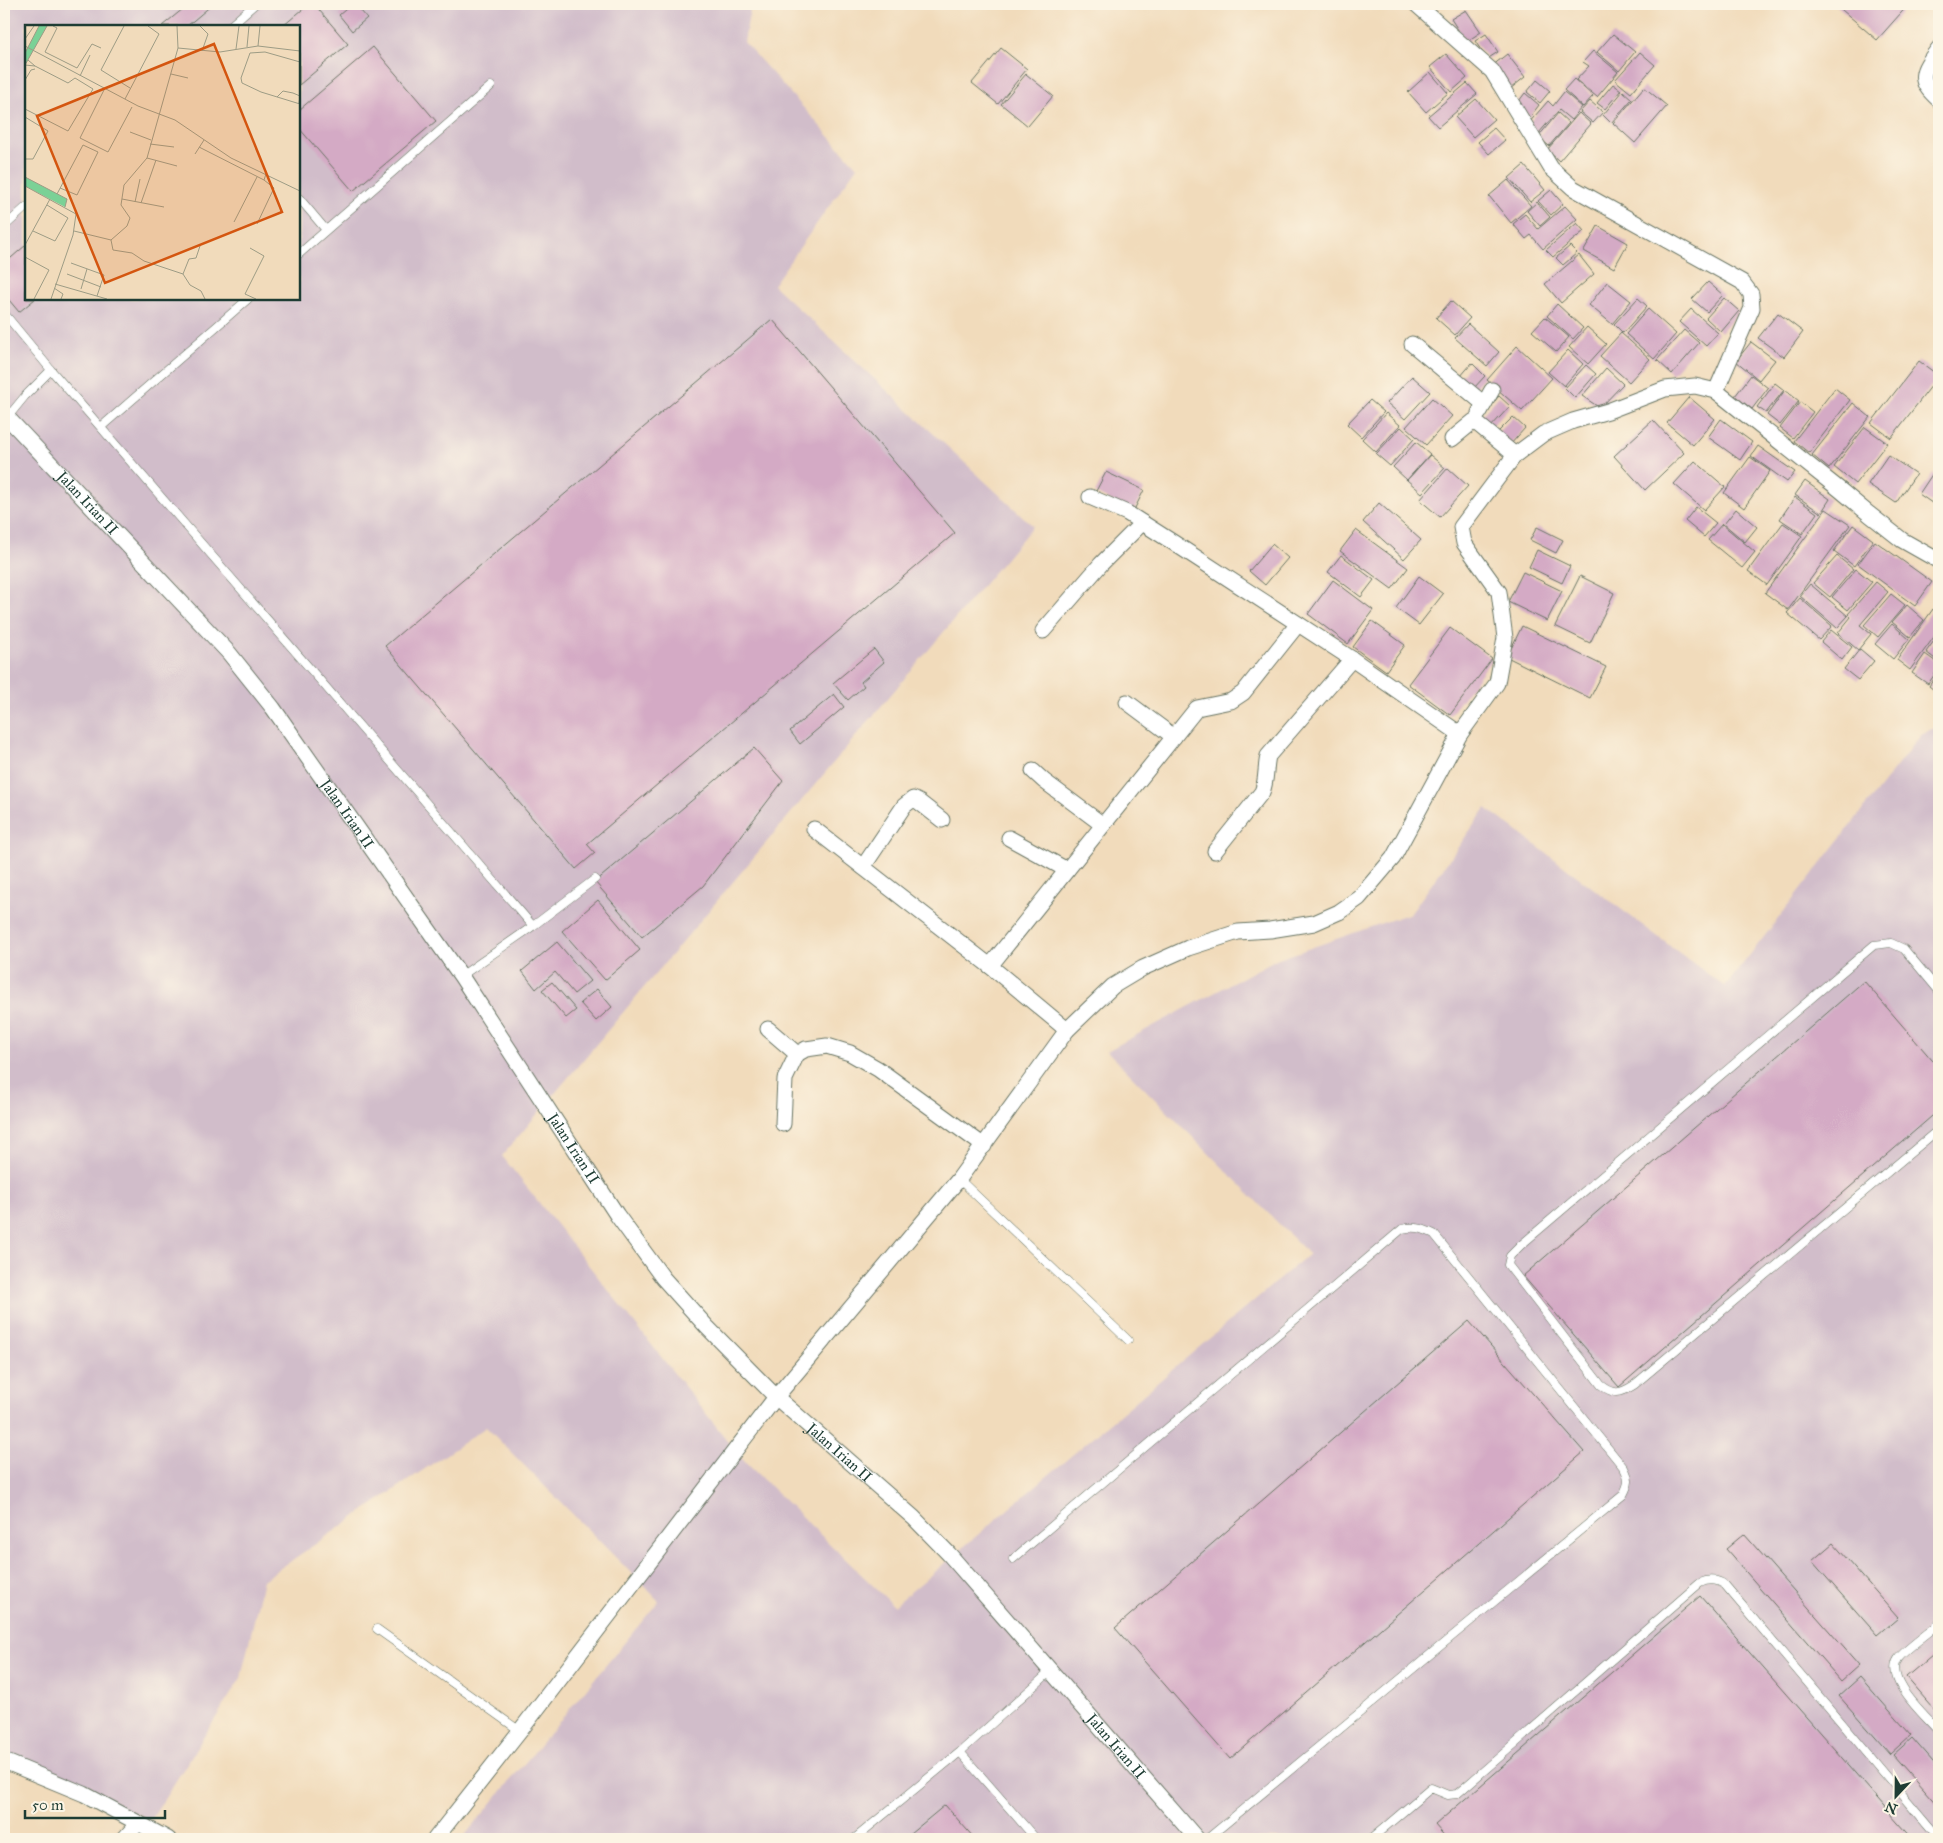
<svg xmlns="http://www.w3.org/2000/svg" width="1943" height="1843" font-family="'IM FELL Great Primer',serif">
<rect width="100%" height="100%" fill="#fcf5e5"/>
<filter id="ink" filterUnits="userSpaceOnUse"><feTurbulence type="fractalNoise" baseFrequency=".02" numOctaves="2"/><feDisplacementMap in="SourceGraphic" scale="10" xChannelSelector="R" yChannelSelector="G"/><feConvolveMatrix kernelMatrix="1 2 1 2 8 2 1 2 1" color-interpolation-filters="sRGB"/></filter>
<filter id="wash" filterUnits="userSpaceOnUse"><feTurbulence type="fractalNoise" baseFrequency=".0096" numOctaves="4" result="noise"/><feDisplacementMap in="SourceGraphic" scale="20" xChannelSelector="R" yChannelSelector="G"/><feGaussianBlur stdDeviation="1.12" result="paint"/><feColorMatrix in="noise" values="0 0 0 0 0 0 0 0 0 0 0 0 0 0 0 0 0 1.4 0 .05"/><feComposite in="paint" operator="in"/></filter>
<g filter="url(#wash)">
<rect width="100%" height="100%" fill="#f1dbbb"/>
<!-- industrial -->
<path fill="#d1bdca" fill-rule="evenodd" d="M4,4H751L744,42L857,167L773,285L1033,526L502,1156L742,1459L894,1606L1309,1254L1107,1051L1273,961L1411,913L1486,808L1725,987L1921,735L1939,725V1839H462L659,1601L486,1427L263,1580L241,1678L151,1820L4,1758ZM26,26H299V299H26Z"/>
<g id="blocks">
<!-- building -->
<path fill="#d4aac5" d="M189,4H213L187,26H162Z
M309,4H314L348,44L299,85V26H283Z
M352,4H355L367,18L352,31L339,15Z
M1835,4H1909L1877,40Z
M1466,10L1481,32L1466,42L1451,19Z
M1486,34L1498,52L1487,59L1475,41Z
M1613,34L1635,52L1619,71L1597,52Z
M373,47L436,121L353,191L299,128V110Z
M1001,48L1027,69L998,104L972,83Z
M1593,51L1618,72L1597,97L1576,80L1589,66L1583,62Z
M1640,52L1655,65L1631,93L1615,80Z
M1446,54L1467,78L1451,92L1430,67Z
M1507,54L1525,77L1510,89L1492,66Z
M1430,72L1448,93L1426,112L1408,92Z
M1026,74L1053,96L1028,126L1001,104Z
M1574,79L1593,96L1583,107L1564,90Z
M1537,80L1550,91L1540,103L1527,92Z
M1467,83L1477,94L1438,127L1428,116Z
M1613,84L1621,90L1605,109L1597,103Z
M1644,87L1667,106L1635,143L1613,123Z
M1623,91L1632,99L1611,123L1603,115Z
M1564,92L1582,107L1571,120L1559,110L1538,134L1527,125L1548,101L1553,106Z
M1525,93L1539,105L1530,117L1516,105Z
M1476,99L1494,119L1473,137L1455,117Z
M1590,101L1603,112L1593,123L1580,112Z
M1558,113L1569,123L1549,146L1538,137Z
M1579,113L1591,124L1559,161L1547,150Z
M1494,128L1505,140L1489,154L1478,142Z
M1524,165L1545,190L1530,202L1509,178Z
M1508,180L1531,206L1511,223L1489,196Z
M1551,190L1563,204L1551,215L1538,201Z
M1537,202L1550,217L1540,226L1527,211Z
M1565,206L1577,219L1543,249L1531,235L1526,239L1513,224L1525,214L1538,229Z
M1577,223L1584,231L1553,257L1546,250Z
M1598,226L1628,243L1614,268L1584,251Z
M26,245V299H35L19,312L4,294V264Z
M1570,246L1577,253L1563,265L1556,258Z
M1579,255L1594,274L1561,303L1545,284Z
M1607,282L1631,301L1612,324L1589,305Z
M1708,282L1723,295L1707,312L1692,299Z
M1638,298L1647,306L1623,333L1614,324Z
M1724,298L1739,311L1721,332L1706,318Z
M1451,301L1470,318L1455,335L1436,318Z
M1557,304L1583,328L1573,339L1547,316Z
M1648,309L1676,334L1654,359L1626,334Z
M1691,309L1718,333L1706,346L1679,322Z
M1778,313L1803,332L1784,357L1758,338Z
M1545,317L1569,337L1556,352L1532,331Z
M772,319L955,533L587,844L595,853L576,869L385,646Z
M1468,324L1499,352L1487,366L1455,338Z
M1587,327L1606,344L1588,364L1569,347Z
M1684,330L1699,343L1672,374L1657,360Z
M1621,333L1650,359L1629,382L1600,356Z
M1751,342L1775,360L1759,380L1736,361Z
M1517,346L1552,378L1522,411L1487,380Z
M1568,350L1583,364L1564,386L1548,372Z
M1919,361L1939,376L1891,438L1871,423Z
M1472,363L1485,376L1473,389L1460,377Z
M1586,365L1596,374L1575,398L1565,388Z
M1606,368L1623,384L1600,408L1582,396Z
M1751,375L1768,388L1752,409L1735,396Z
M1412,376L1430,392L1405,419L1387,403Z
M1775,383L1784,390L1766,413L1757,407Z
M1835,388L1850,400L1809,453L1794,441Z
M1785,390L1799,401L1780,425L1767,415Z
M1499,396L1510,406L1490,428L1479,418Z
M1689,397L1715,419L1693,445L1667,423Z
M1432,398L1452,416L1426,445L1406,427Z
M1370,400L1384,412L1361,437L1347,424Z
M1800,402L1813,412L1793,438L1780,428Z
M1853,403L1870,417L1829,469L1812,455Z
M1386,413L1400,425L1376,452L1362,439Z
M1513,417L1525,428L1510,445L1497,433Z
M1721,419L1752,442L1740,460L1708,437Z
M1653,420L1684,453L1645,490L1614,456Z
M1401,427L1414,439L1390,466L1376,454Z
M1865,427L1887,443L1855,484L1834,467Z
M1416,442L1430,454L1407,480L1393,467Z
M1758,446L1795,472L1787,482L1751,456Z
M1430,455L1445,468L1422,493L1407,480Z
M1888,455L1916,474L1896,503L1868,484Z
M1750,457L1770,471L1744,508L1724,493Z
M1695,461L1725,487L1704,510L1674,484Z
M1448,468L1468,486L1440,517L1420,500Z
M1106,472L1144,490L1133,512L1095,493Z
M1933,473L1939,478V508L1919,494Z
M1805,481L1830,499L1821,513L1795,495Z
M1795,497L1817,513L1802,534L1780,519Z
M1379,503L1421,540L1404,559L1363,522Z
M1696,507L1716,523L1704,537L1685,521Z
M1736,509L1757,527L1745,542L1724,524Z
M1826,509L1850,525L1788,610L1765,593Z
M1783,523L1802,536L1767,585L1748,571Z
M1722,524L1755,552L1742,568L1708,540Z
M1853,525L1873,540L1854,566L1834,551Z
M1537,527L1563,540L1556,553L1530,540Z
M1356,530L1408,568L1392,589L1340,551Z
M1875,541L1932,582L1915,606L1858,564Z
M1272,544L1288,558L1265,585L1249,571Z
M1537,550L1570,566L1562,583L1529,567Z
M1341,555L1374,580L1361,597L1328,572Z
M1837,556L1853,569L1830,597L1813,583Z
M1856,569L1872,582L1848,610L1832,597Z
M1523,572L1562,591L1547,621L1508,602Z
M1419,576L1443,594L1419,625L1396,608Z
M1580,576L1614,593L1590,643L1555,626Z
M1333,580L1373,610L1348,644L1308,614Z
M1876,582L1888,592L1860,625L1871,634L1858,650L1838,633L1851,617L1848,614Z
M1810,584L1848,616L1837,628L1800,596Z
M1891,594L1905,605L1878,637L1864,625Z
M1800,598L1832,626L1819,640L1787,613Z
M1907,605L1924,620L1910,637L1892,622Z
M1933,609L1939,614V630L1910,670L1897,660Z
M1372,621L1405,645L1386,671L1353,647Z
M1892,624L1909,639L1893,659L1875,644Z
M1522,626L1606,667L1590,698L1507,657Z
M1450,628L1492,659L1450,715L1408,684Z
M1831,630L1852,647L1842,660L1821,642Z
M1939,634V662L1926,652Z
M874,649L884,662L861,682L864,686L848,700L833,683Z
M1860,649L1874,661L1858,680L1844,669Z
M1925,654L1939,664V668L1928,684L1912,673Z
M1939,672V694L1929,686Z
M834,694L844,707L800,744L790,731Z
M754,748L783,781L703,886L642,937L595,882Z
M598,900L640,950L605,980L562,931Z
M557,942L590,981L574,994L555,972L536,989L522,971Z
M1864,981L1939,1068V1110L1619,1387L1523,1276Z
M552,982L576,1010L566,1018L542,990Z
M597,989L612,1007L596,1021L580,1003Z
M1469,1321L1584,1452L1230,1759L1115,1628Z
M1744,1534L1859,1665L1841,1681L1726,1549Z
M1833,1543L1898,1617L1877,1635L1812,1561Z
M1700,1596L1913,1839H1447L1435,1825Z
M1939,1649V1715L1906,1677Z
M1860,1677L1911,1735L1890,1754L1839,1696Z
M1912,1738L1939,1769V1807L1893,1755Z
M945,1805L975,1839H904Z"/>
</g>
</g>
<g filter="url(#ink)">
<use href="#blocks" fill-opacity="0" stroke="#687463" stroke-width="1"/>
<g fill="none" stroke-linecap="round" stroke-linejoin="round">
<defs>
<path id="lane" d="M230,26L255,4
M299,198L326,230
M4,227L26,207
M299,254L491,86
M4,313L51,370L25,396L7,418
M51,370L533,926
M101,427L248,299
M461,976L533,926L595,879
M1939,991L1904,949L1891,943L1874,945L1521,1245L1510,1256L1508,1265L1601,1385C1614,1395 1620,1394 1634,1385L1939,1129
M959,1179L1128,1340
M1013,1559L1402,1229C1414,1226 1422,1228 1434,1234L1624,1468C1630,1479 1629,1484 1623,1495L1207,1839
M1939,1624C1931,1631 1903,1651 1898,1659C1884,1681 1926,1716 1939,1732
M377,1629L520,1731
M960,1752L1036,1839
M854,1839L960,1752L1051,1671
M1371,1839L1431,1788L1448,1795L1457,1794L1700,1583C1709,1579 1717,1579 1725,1585L1939,1838"/>
<g id="street">
<path d="M1416,4L1492,71L1551,168L1573,188L1742,282L1751,294L1752,308L1716,391"/>
<path d="M1939,48C1922,71 1915,79 1939,100"/>
<path d="M1412,344L1484,404"/>
<path d="M1479,413L1492,390"/>
<path id="s1" d="M4,414L229,653L273,708L461,976L617,1215L663,1278L707,1327L776,1397L914,1518L949,1554L1197,1839"/>
<path d="M1452,439L1474,421L1515,455"/>
<path d="M1090,497L1127,513L1174,543L1352,659L1460,734"/>
<path d="M1043,631L1101,564L1142,523"/>
<path d="M1127,702L1174,737"/>
<path d="M1033,771L1044,781L1103,825"/>
<path d="M814,829L990,966L1067,1030"/>
<path d="M1009,838L1067,870"/>
<path d="M1215,851L1262,792C1267,780 1265,769 1268,756L1352,659"/>
<path d="M863,867L904,806L913,799L919,802L942,820"/>
<path d="M990,966L1197,708L1231,701L1243,693L1298,624"/>
<path d="M768,1029L797,1054L806,1049L827,1046L850,1053L878,1069L984,1146"/>
<path d="M783,1124L785,1079L797,1054"/>
<path d="M4,1761L84,1794L168,1839"/>
<path d="M124,1839L138,1823"/>
<path d="M435,1839L520,1731L776,1397L959,1179L1067,1030L1113,986L1143,968L1188,948L1238,932L1270,930L1314,923L1339,912L1359,898L1393,858L1460,734L1497,683L1505,638L1499,592L1464,543L1461,527L1515,455L1543,434L1573,421L1608,411L1665,389L1695,386L1716,391L1839,489L1869,514L1902,540L1939,561"/>
</g>
</defs>
<!-- lane casing -->
<use href="#lane" stroke="#687463" stroke-width="9"/>
<!-- street casing -->
<use href="#street" stroke="#687463" stroke-width="17"/>
<!-- lane -->
<use href="#lane" stroke="#fff" stroke-width="8"/>
<!-- street -->
<use href="#street" stroke="#fff" stroke-width="15"/>
</g>
</g>
<g text-anchor="middle" stroke-width="4" stroke-linejoin="round" paint-order="stroke">
<!-- street labels -->
<g font-size="15" fill="#1f3d34" stroke="#fcf5e5">
<text dy="5" stroke="none"><textPath href="#s1" startOffset="122">Jalan Irian II</textPath></text>
<text dy="5" stroke="none"><textPath href="#s1" startOffset="528">Jalan Irian II</textPath></text>
<text dy="5" stroke="none"><textPath href="#s1" startOffset="932">Jalan Irian II</textPath></text>
<text dy="5" stroke="none"><textPath href="#s1" startOffset="1338">Jalan Irian II</textPath></text>
<text dy="5" stroke="none"><textPath href="#s1" startOffset="1742">Jalan Irian II</textPath></text>
</g>
</g>
<!-- overview -->
<g transform="translate(25 25)">
<rect width="275" height="275" fill="#f1dbbb"/>
<path d="M14,1H22L0,40V28ZM0,152L42,174L40,182L0,161Z" fill="#7bd196"/>
<path fill="none" stroke="#9d9c85" stroke-width="1" d="M28,1L32,3L20,27L52,43L67,19L76,23M99,1L76,45L105,63M175,1L183,9L177,26M0,14L9,1M0,21L113,81L150,95L206,133L275,166M233,21L235,1M222,22L224,1M153,23L195,27L233,21L275,26M211,24L214,1M0,28L14,1M275,37L240,27L225,28L216,53L217,58L236,67L275,79M0,40L22,1M0,40L10,41L3,35M146,49L163,53M55,51L65,30M0,55L6,45L10,44M80,63L55,113L83,127L107,82M252,72L258,66L268,68L275,71L274,78M100,74L134,9L123,1M0,84L43,106L68,64L50,53L43,58L10,41M0,92L23,106L8,134H0M105,107L126,115M125,119L149,122M174,122L239,155M170,129L179,115M122,133L152,141M0,152L42,174L40,182M0,161L51,189L48,210L26,274M32,169L58,120L73,127L52,170L35,163M97,174L139,182M110,177L115,154M116,178L131,135M209,197L232,152M232,199L249,163L239,155L241,149M8,206L30,216L43,193L22,180M49,206L86,215L102,201L105,193L96,180L99,160L122,133L153,23L152,1M86,215L88,225L107,228L119,236L158,249L165,260L176,266L180,274M0,220L25,174M225,223L239,231L220,269L231,274M0,232L24,245L9,274M46,238L79,250L72,271M42,249L76,262M158,249L164,234L171,233L175,221M30,259L82,274M29,263L38,269L36,274M56,264L62,244"/>
<path fill="#d45610" fill-opacity="0.15" stroke="#d45610" stroke-width="2.5" d="M189,19L257,187L80,258L12,91Z"/>
<rect width="275" height="275" fill="none" stroke="#1f3d34" stroke-width="2.5"/>
</g>
<!-- margin -->
<rect width="1943" height="1843" fill="none" stroke="#fcf5e5" stroke-width="20"/>
<!-- north arrow -->
<g transform="translate(1896 1796) rotate(202)" stroke="#fcf5e5" stroke-width="4" paint-order="stroke">
<path d="M0-4L9 19L0 12L-9 19Z" fill="#1f3d34"/>
<text y="-8" font-size="14" font-weight="bold" text-anchor="middle" fill="#1f3d34">N</text>
</g>
<!-- scale -->
<path d="M25 1810v8h140v-8" fill="none" stroke="#1f3d34" stroke-width="2.5"/>
<text x="32" y="1810" font-size="15" fill="#1f3d34" stroke="#fcf5e5" stroke-width="4" paint-order="stroke">50 m</text>
</svg>
